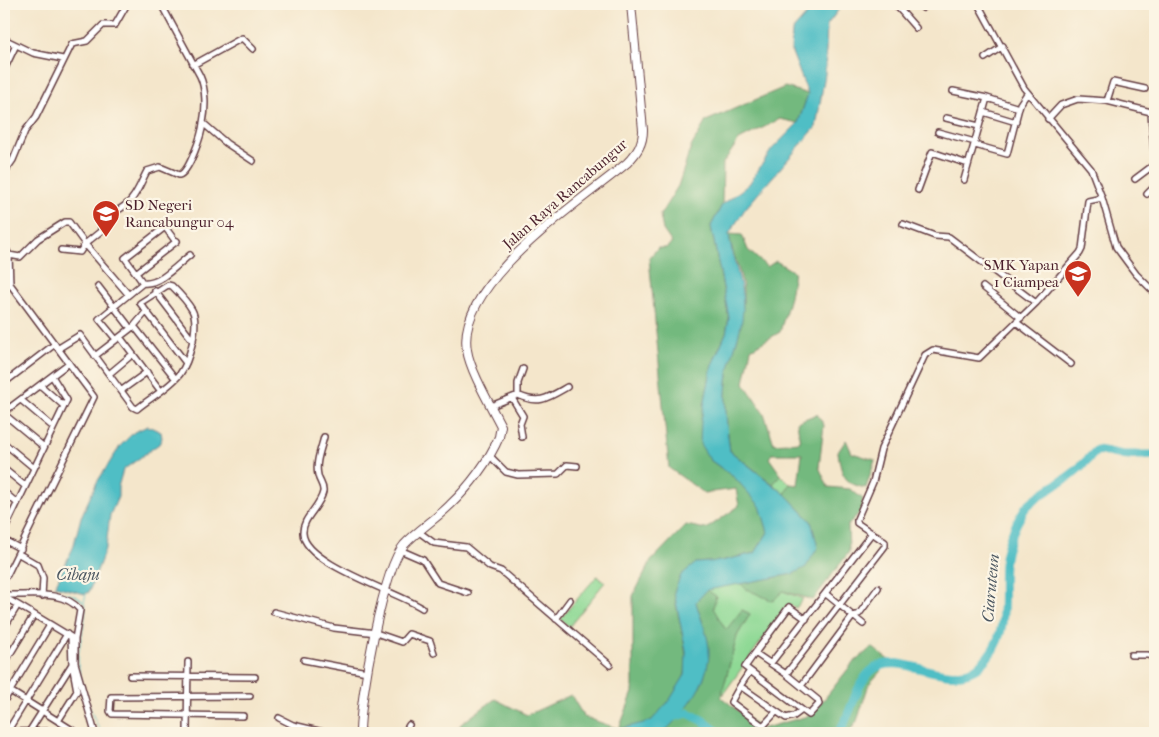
<svg xmlns="http://www.w3.org/2000/svg" width="1159" height="737" font-family="'IM FELL French Canon',serif">
<rect width="100%" height="100%" fill="#fcf5e5"/>
<filter id="ink" filterUnits="userSpaceOnUse"><feTurbulence type="fractalNoise" baseFrequency=".02" numOctaves="2"/><feDisplacementMap in="SourceGraphic" scale="10" xChannelSelector="R" yChannelSelector="G"/><feConvolveMatrix kernelMatrix="1 2 1 2 8 2 1 2 1" color-interpolation-filters="sRGB"/></filter>
<filter id="wash" filterUnits="userSpaceOnUse"><feTurbulence type="fractalNoise" baseFrequency=".0096" numOctaves="4" result="noise"/><feDisplacementMap in="SourceGraphic" scale="20" xChannelSelector="R" yChannelSelector="G"/><feGaussianBlur stdDeviation="1.12" result="paint"/><feColorMatrix in="noise" values="0 0 0 0 0 0 0 0 0 0 0 0 0 0 0 0 0 1.4 0 .05"/><feComposite in="paint" operator="in"/></filter>
<g filter="url(#wash)">
<rect width="100%" height="100%" fill="#f4e6cb"/>
<!-- green -->
<path fill="#8fd995" stroke="#6c7c60" d="M781,475L790,484L785,494L773,484Z
M597,576L605,582L569,627L560,619Z
M740,583L746,589L783,591L803,599L796,608L788,604L721,697L737,636L750,614L742,610L727,630C716,623 711,602 707,590Z"/>
<!-- forest -->
<path fill="#73b97e" stroke="#5e6c54" d="M785,87L808,94L798,123L780,119L739,140L723,163L722,205L711,226L729,318L726,333L712,365L701,420L710,460L735,478L761,506L768,532L755,553L721,561L696,563L674,592C677,615 690,653 685,674C681,687 662,712 652,720C627,737 492,733 456,733L461,724L495,699L527,715L571,695L584,717L619,729L633,692V596L651,561L686,525L706,529L739,506L736,489L704,493L669,468L649,258L658,248H666L672,243L663,230L660,215L678,186L691,147L706,121Z
M729,234L742,235L748,250L767,267L776,261L794,272L790,297L780,332L751,349L744,383L764,413L774,444L800,442L797,422L817,414L824,425L819,467L828,487L850,489L863,499L861,511L848,525L849,552L813,600L783,591L773,601L746,589L740,583L793,574L811,521L785,494L790,484L798,485L802,454H772L769,458L781,475L773,484L730,451C727,429 724,404 727,382C730,351 745,322 743,290C742,272 731,253 729,234Z
M846,440L852,453L875,460L866,488C843,484 841,473 838,452Z
M707,590L716,596L713,608L726,630L742,610L750,614L737,636L721,697L761,729L808,716L826,697L852,664L872,647L890,661L869,684L857,721L848,733H663L671,725L703,623L695,602Z"/>
<!-- water -->
<path fill="#50bec5" stroke="#4d6e78" d="M816,4H843L827,25L825,74L816,127L745,209L729,234C732,261 744,282 743,310C742,334 729,357 727,382C724,404 727,429 730,451L785,494L811,521L818,547L806,567L793,574L707,590L696,602C700,618 710,637 709,654C708,685 684,713 663,733H574L619,729L651,721L669,701L685,675L686,652L674,592L681,575L696,563L721,561L755,553L768,532L760,506L735,478L710,460L700,444L701,420L712,365L726,333L729,318L711,226L722,205L749,184L772,149L798,123L808,94L791,50L792,31Z
M148,426L161,432L162,438L159,444L123,470L118,487V497L110,515L106,547L89,592L85,594L55,586L73,548L81,517L97,482L121,445L134,432Z"/>
<g fill="none" stroke-linecap="round" stroke-linejoin="round">
<!-- stream -->
<path stroke="#50bec5" stroke-width="1" d="M52,593C63,593 77,593 84,603C89,610 78,646 78,660C79,680 91,717 102,733
M84,602L86,594"/>
<!-- river -->
<path stroke="#50bec5" stroke-width="9" d="M670,718L688,713L702,720L719,733
M838,733C853,714 854,682 875,668C902,651 950,691 979,666C1012,637 1001,602 1004,564C1006,546 1015,525 1024,510C1031,498 1060,484 1072,474C1081,467 1089,458 1097,450L1123,455H1155"/>
</g>
</g>
<g filter="url(#ink)">
<g fill="none" stroke-linecap="round" stroke-linejoin="round">
<defs>
<path id="street" d="M895,4L916,28
M920,4L923,8
M978,4L1024,88L1091,169L1102,198L1116,247L1136,274L1155,293
M4,39L33,53L63,59
M985,58L1003,46
M193,65L242,38L253,49
M4,70L16,45
M953,91L987,98
M1107,101L1113,82L1145,89
M983,112L1016,122
M1151,113L1155,164
M946,118L979,126
M1048,119L1061,105L1078,99L1107,101L1155,113
M203,123L226,143L253,161
M938,132L975,142
M975,145L1007,154L1020,104L1026,95L1030,96
M4,173L13,160L25,131L36,117L72,44L87,41L103,25H115L127,4
M1135,179L1155,164
M964,180L987,98L1019,108
M918,190L932,152L968,164
M1147,194L1155,186
M903,224L935,236L949,237L1036,303
M4,245L9,255L10,284L94,397L7,575
M61,250L80,252L85,244L128,294
M9,255L20,257L38,239L65,222H69L85,244L101,231C100,217 123,210 131,200C138,192 142,180 147,171L160,167L179,175C189,173 202,134 203,123C206,108 206,89 200,76L161,4
M136,273L177,241
M143,283L125,258L165,227L176,242
M98,286L128,325
M983,287L1021,318
M155,291L193,341
M1016,322L1071,364
M134,326L175,378
M114,337L99,319L143,283C160,285 177,265 190,255
M120,337L160,390
M59,348L80,335L133,407L137,409C150,398 169,388 180,374C189,362 200,324 192,310C187,301 179,293 172,286L168,285L140,303L186,363
M95,356L134,326L146,312
M109,374L133,354
M4,383L55,344
M40,385L64,406
M122,390L147,372
M518,395V383L523,369
M512,398L523,416L520,424L522,437
M21,400L53,427
M491,406L518,395C539,405 548,398 567,387
M4,412L69,363
M4,414L44,447
M324,437C321,449 315,463 318,475C319,482 324,485 323,492C320,507 302,518 303,533C304,564 398,592 422,608
M4,443L34,468
M489,455L506,472L518,475L558,474L567,465L577,466
M4,469L25,486
M4,492L17,503
M4,531L67,400L52,376
M419,532L434,543L466,547L490,567L501,571L610,665
M4,540L21,549
M400,550L423,560L438,583L468,593
M19,554L38,565L43,578L42,596
M826,594L863,624
M4,595C29,596 63,589 80,610L75,639V663L95,733
M4,597L18,605L4,628
M18,605L71,637L72,664L77,691L58,721
M274,612L334,628L376,633L402,642L409,634L430,641L434,653
M556,619L570,600
M755,653L786,674L818,700L819,704L809,715L802,710L745,667Z
M755,653L789,607L806,619
M1131,655H1148L1155,658
M304,660L367,672
M771,663L872,533
M4,664L34,615
M750,671L740,686L786,718L794,716L802,710
M786,674L885,546V542L857,523V519L873,482L881,449L925,355L933,350L979,358L1036,303L1080,253L1082,249L1088,201L1102,198
M130,676L255,677
M740,686L731,702L763,726L776,712
M801,686L853,616L859,614L878,588
M4,687L77,733
M4,701L50,625
M243,716L112,714L110,711L111,697L250,696
M279,718L293,725L327,733
M4,732L71,731
M7,732L67,634
M29,732L72,664
M187,733L188,662
M404,733L409,725"/>
<path id="secondary" d="M360,733C360,698 383,569 404,545C418,530 436,519 450,505C469,487 489,461 499,437L501,426C491,406 470,371 467,350C455,282 582,201 627,163C637,153 643,144 643,130L631,4"/>
</defs>
<!-- street casing -->
<use href="#street" stroke="#643d43" stroke-width="8"/>
<!-- secondary casing -->
<use href="#secondary" stroke="#643d43" stroke-width="10"/>
<!-- street -->
<use href="#street" stroke="#fff" stroke-width="5"/>
<!-- secondary -->
<use href="#secondary" stroke="#fff" stroke-width="8"/>
</g>
</g>
<!-- icons -->
<defs>
<symbol id="school-pin" viewBox="-11 -11 22 30"><path d="M0 17L-7.5 6A9.5 9.5 0 1 1 7.5 6Z" fill="#c8321e" stroke="#fcf5e5"/><path d="M0-5L7-2L0 1L-7-2ZM-4 1L0 2.5L4 1V4Q0 6-4 4Z" fill="#fff"/></symbol>
</defs>
<g fill-rule="evenodd">
<use href="#school-pin" x="90" y="198" width="32" height="43"/>
<use href="#school-pin" x="1062" y="258" width="32" height="43"/>
</g>
<g text-anchor="middle" stroke-width="4.5" stroke-linejoin="round" paint-order="stroke">
<!-- street labels -->
<g font-size="15" fill="#4a1f2b" stroke="#fcf5e5">
<text transform="translate(565 194) rotate(-41)" y="5">Jalan Raya Rancabungur</text>
</g>
<!-- poi labels -->
<g font-size="15" fill="#4a1f2b" stroke="#fcf5e5" text-anchor="start">
<text x="125" y="210">SD Negeri<tspan x="125" dy="17">Rancabungur 04</tspan></text>
<text x="1059" y="270" text-anchor="end">SMK Yapan<tspan x="1059" dy="17">1 Ciampea</tspan></text>
</g>
<!-- water labels -->
<g font-size="16" font-style="italic" fill="#4c5761" stroke="#fcf5e5">
<text x="78" y="580">Cibaju</text>
<text transform="translate(990 588) rotate(-85)" y="6">Ciaruteun</text>
</g>
</g>
<!-- margin -->
<rect width="1159" height="737" fill="none" stroke="#fcf5e5" stroke-width="20"/>
</svg>
